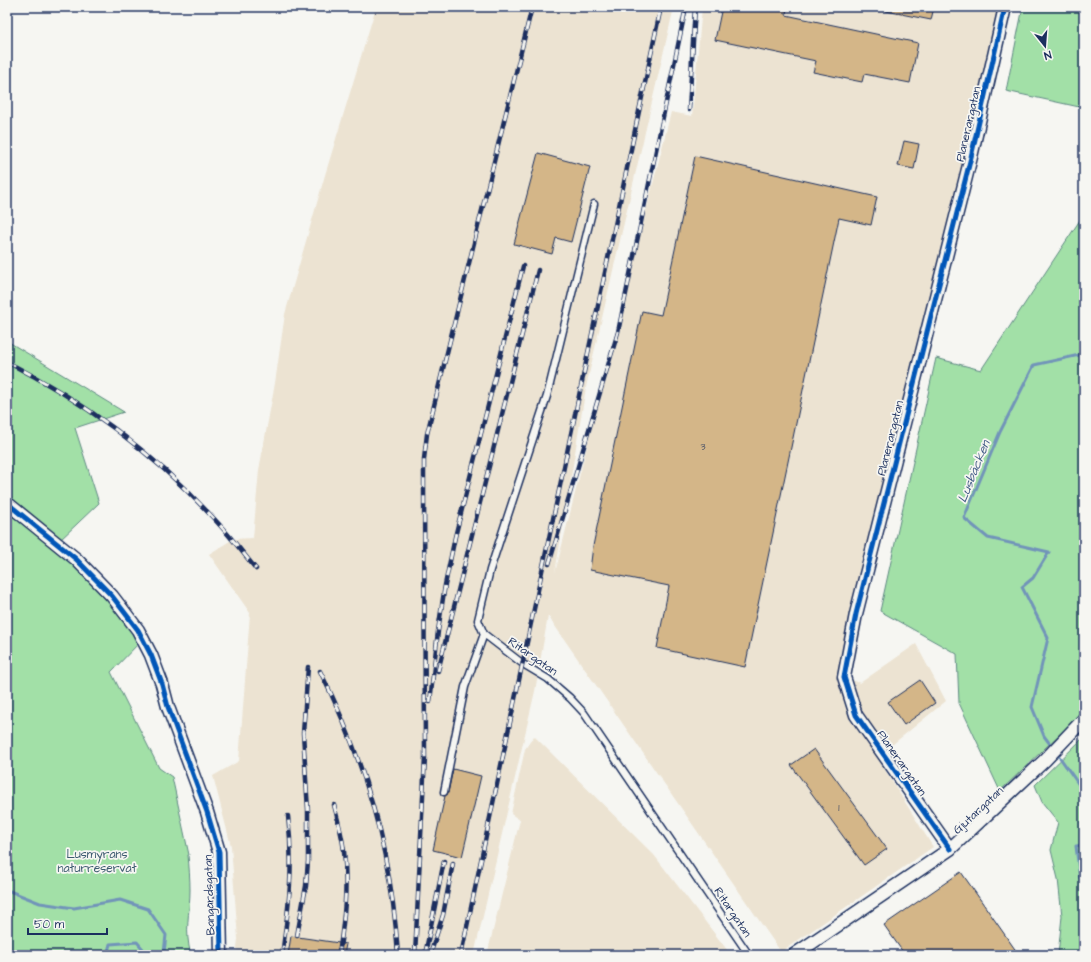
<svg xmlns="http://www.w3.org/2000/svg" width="1091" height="962" font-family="'Architects Daughter',sans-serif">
<rect width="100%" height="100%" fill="#f6f6f2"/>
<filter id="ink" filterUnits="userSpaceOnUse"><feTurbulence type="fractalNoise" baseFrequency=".025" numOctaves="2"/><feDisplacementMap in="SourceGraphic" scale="8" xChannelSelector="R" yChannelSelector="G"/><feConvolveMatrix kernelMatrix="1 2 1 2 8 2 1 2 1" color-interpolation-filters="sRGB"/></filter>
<g filter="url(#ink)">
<!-- built -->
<path fill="#ece3d2" d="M376,7H674L586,387L555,573L671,112L692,116L702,7H1005L844,677L860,683L916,644L946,701L877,757L933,847L781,952L548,616L535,691L474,955H236L238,939L231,846L213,776L239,761L250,613L209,554L233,539L253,538L259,470L275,383L285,314L325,175Z
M534,736L654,855L731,955H487L520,820L511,814L525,749Z"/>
<!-- green -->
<path fill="#a2e0a7" stroke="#5e8882" d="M1023,7H1084V108L1006,91Z
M1084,214V711L1000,791L959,703L957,654L880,611L936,358L981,370Z
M7,341L124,412L75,428L99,503L58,542L85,566L141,641L111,672L159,768L172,777L189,855H188C189,867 190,878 190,890C190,914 184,930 191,955H7Z
M1084,737V955H1058L1062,916L1058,879L1051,850L1058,822L1042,802L1035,785Z"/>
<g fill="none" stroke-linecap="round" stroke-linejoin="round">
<!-- stream -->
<path stroke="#7194b9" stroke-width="3" d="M1053,748L1044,736L1032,707L1048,638L1022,587L1033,578L1049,552L988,538L964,518L1000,432L1034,365L1084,354
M1056,752L1084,792
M1084,845L1076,846L1080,878H1084
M7,890L40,903L74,908L120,900L148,909L166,935L164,953L156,955
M107,955L110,944L137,942L148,955"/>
</g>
<!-- building -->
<path fill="#d4b688" stroke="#1b2f5e" d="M722,7H747L760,10V7H787L786,15L918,43L910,83L864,74L862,82L813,72L816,61L715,40Z
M887,7H934L931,20L886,11Z
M904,141L919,144L914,169L898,166Z
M538,153L590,167L571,242L556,238L552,254L514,244Z
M695,156L877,197L871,225L839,218L745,667L657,648L669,586L590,570L593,546L642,311L661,315Z
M920,680L935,703L904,725L888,702Z
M814,749L887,849L864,865L791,765Z
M453,769L481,776L462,857L433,850L445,796L448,793Z
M961,872L1019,955H905L884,925Z
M291,936L346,944L344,955H288Z"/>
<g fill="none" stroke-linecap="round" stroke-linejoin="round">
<defs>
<path id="service" d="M594,204L547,396L490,570L478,620L484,634L523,664L548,679L570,698L584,713L749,955
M444,792L465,687L484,634"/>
<path id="minor" d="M7,503L76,559L112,596L138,630L151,655L162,684L168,707L207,812L219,852L221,955
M950,849L856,715L844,677L856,614L971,157L1005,7
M794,955L950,849L1045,760L1084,719"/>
</defs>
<!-- service casing -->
<use href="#service" stroke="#1b2f5e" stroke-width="9"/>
<!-- minor casing -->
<use href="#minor" stroke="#1b2f5e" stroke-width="15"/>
<!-- service -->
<use href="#service" stroke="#f6f6f2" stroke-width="6"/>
<!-- minor -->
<use href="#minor" stroke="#f6f6f2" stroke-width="12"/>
<defs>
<path id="rail" d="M689,110L695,7
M7,362C86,402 157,456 217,522C231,537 243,553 256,569
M549,564L618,332L686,7
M320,671C365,760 392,856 398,955
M438,671L538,270
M430,702L438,631L445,585L455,537L523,266
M334,805C338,820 342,835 344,851C348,886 344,920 339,955
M297,936L306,886L308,861V810L303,733L308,667
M282,955C289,906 294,866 288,816
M415,955L425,757L424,482V459L427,434L532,7
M425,955L444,861
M430,955L443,915L453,863
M461,955L661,7"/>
</defs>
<!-- rail casing -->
<use href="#rail" stroke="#1b2f5e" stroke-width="4.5"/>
<!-- rail -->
<use href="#rail" stroke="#f6f6f2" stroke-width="3" stroke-dasharray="9" stroke-linecap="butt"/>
<defs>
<path id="cycleway" d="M7,503L76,559L112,596L138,630L151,655L162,684L168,707L207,812L219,852L221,955
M950,849L856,715L844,677L856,614L971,157L1005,7"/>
</defs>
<!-- cycleway casing -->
<use href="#cycleway" stroke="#f6f6f2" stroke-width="8"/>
<!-- cycleway -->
<use href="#cycleway" stroke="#0057b8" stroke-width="5"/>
</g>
</g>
<g text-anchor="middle" stroke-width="3.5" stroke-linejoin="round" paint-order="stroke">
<!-- number labels -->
<g font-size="10" fill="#495168">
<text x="703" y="450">3</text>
<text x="839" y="811">1</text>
</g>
<!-- street labels -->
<g font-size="12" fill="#1b2f5e" stroke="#f6f6f2">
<text transform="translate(968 124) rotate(-77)" y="4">Planerargatan</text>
<text transform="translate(890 438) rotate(-76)" y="4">Planerargatan</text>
<text transform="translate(533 656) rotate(35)" y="4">Ritargatan</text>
<text transform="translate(902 763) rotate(55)" y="4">Planerargatan</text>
<text transform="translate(978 810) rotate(-43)" y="4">Gjutargatan</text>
<text transform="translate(209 895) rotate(-92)" y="4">Bangårdsgatan</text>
<text transform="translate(733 912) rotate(56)" y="4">Ritargatan</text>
</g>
<!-- park labels -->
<g font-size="12" fill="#3d5b70" stroke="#f6f6f2">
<text x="97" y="858">Lusmyrans<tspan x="97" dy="14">naturreservat</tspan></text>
</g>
<!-- water labels -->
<g font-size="13" font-style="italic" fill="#3f5984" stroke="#f6f6f2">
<text transform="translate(973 471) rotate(-68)" y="5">Lusbäcken</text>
</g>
</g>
<!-- margin -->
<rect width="1091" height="962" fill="none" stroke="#f6f6f2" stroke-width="24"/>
<rect x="12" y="12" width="1067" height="938" fill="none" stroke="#1b2f5e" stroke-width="1.5" filter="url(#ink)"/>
<!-- north arrow -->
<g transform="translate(1045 46) rotate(163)" stroke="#f6f6f2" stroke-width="3" paint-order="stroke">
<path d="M0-3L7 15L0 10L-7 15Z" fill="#1b2f5e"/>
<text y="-6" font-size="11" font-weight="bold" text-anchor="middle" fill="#1b2f5e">N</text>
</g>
<!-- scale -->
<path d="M28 928v6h79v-6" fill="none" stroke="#1b2f5e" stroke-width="2"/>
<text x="34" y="928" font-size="12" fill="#1b2f5e" stroke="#f6f6f2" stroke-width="3" paint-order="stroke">50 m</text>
</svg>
